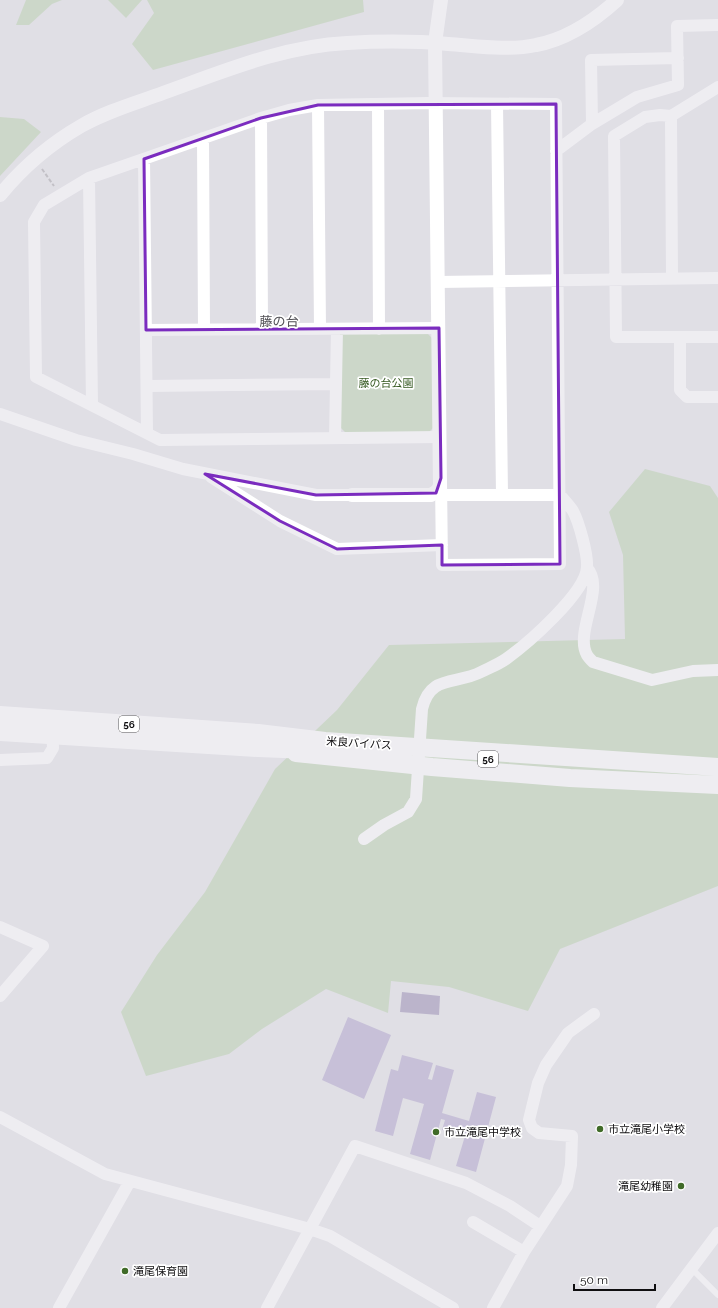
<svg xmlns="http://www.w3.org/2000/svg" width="718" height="1308" font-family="Raleway,'Noto Sans JP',sans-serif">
<rect width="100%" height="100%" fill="#e0dfe5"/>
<!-- green -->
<path fill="#b4cfa7" d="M26,0H62L52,4L29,25H16Z
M108,0H142L126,18Z
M147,0H363L364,12L153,70L132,44L154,13Z
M0,117L24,119L41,132L0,176Z
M427,333L432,338L433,428L429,432L346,433L340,427V334Z
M645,469L710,486L718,498V886L560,949L528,1011L449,987L391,981L388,1013L326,989L262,1029L229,1054L146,1076L121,1012L157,955L205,892L275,769L337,710L389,645L625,639L623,555L609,512Z"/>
<!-- water -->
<path fill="#8e82ac" d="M402,992L440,996L439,1015L400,1012Z"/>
<!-- building -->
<path fill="#a89cc7" d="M348,1017L391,1035L364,1099L322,1080Z
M402,1055L433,1063L428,1079L432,1080L436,1065L454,1070L442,1113L469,1121L477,1092L496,1097L476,1172L456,1166L465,1136L442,1130L445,1120L441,1119L430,1160L410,1154L424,1104L403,1098L393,1136L375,1131L391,1069L398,1071Z"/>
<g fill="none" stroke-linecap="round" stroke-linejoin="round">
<!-- path -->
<path stroke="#9d9ca0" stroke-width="2" stroke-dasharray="4 2" stroke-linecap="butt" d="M42,169L54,186"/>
<!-- service -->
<path stroke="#fff" stroke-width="6" d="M692,1269L718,1295"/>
<!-- minor -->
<path stroke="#fff" stroke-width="12" d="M718,87L671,116L660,115L645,117L614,136L616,337H718
M378,104L379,329
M497,104L502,495
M318,105L320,329
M671,116L672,279
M261,118L262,329
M592,124L591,60L678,58
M203,138L204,330
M556,151L592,124L637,97L678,85L677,26L718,25
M144,159L147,433
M89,178L92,405
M438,282L718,278
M146,330L439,328
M680,337V390L687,397H718
M147,386L336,384
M0,414L76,440L133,454L183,469L316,495H352
M440,437L160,440L36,377L34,222L44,205L89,178L261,118L289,110L318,105L429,103L556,104L560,564L442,565L441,481
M335,438L337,329
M211,477L280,521L337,549L442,545
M587,568C606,588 574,632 587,655C588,657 591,660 593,662L652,680L693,671L718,670
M0,760L47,758L53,748L52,728
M364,839L384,825L408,812L416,799L422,709C430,674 456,685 481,672C489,668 499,664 506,659C527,644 586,593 587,567C588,555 579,522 573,511C570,506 564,500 560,495H441
M0,927L43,946L0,996
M0,1117L105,1174L310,1229L330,1236L453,1308
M473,1222L524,1252
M59,1308L130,1181
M267,1308L355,1146L466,1183L510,1206L540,1226
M493,1308L524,1252L567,1186L571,1165L572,1136L539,1133L532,1128L529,1120L538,1083L546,1065L568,1033L594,1014
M662,1308L718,1233"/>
<!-- tertiary -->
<path stroke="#fff" stroke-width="14" d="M0,195C23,167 50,144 81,126C107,111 136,103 163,93C222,72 283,46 347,43C381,41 415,41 448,44C477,46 508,51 536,45C568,39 594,21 617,0
M352,495H431L437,491L440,486L435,43L441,0"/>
<!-- primary -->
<path stroke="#fff" stroke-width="18" d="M0,715L258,733L325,741L718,767
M0,732L258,748L310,750
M296,753L432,767L570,778L718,785"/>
</g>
<!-- marked area -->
<path d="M0 0H718V1308H0ZM556,104L560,564L442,565V545L337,549L280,521L205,474L316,495L436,493L441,478L439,328L146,330L144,159L261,118L318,105Z" fill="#e0dfe5" fill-opacity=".55" fill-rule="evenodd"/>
<path fill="none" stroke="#7b2cbf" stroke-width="3" stroke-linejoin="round" d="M556,104L560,564L442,565V545L337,549L280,521L205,474L316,495L436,493L441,478L439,328L146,330L144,159L261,118L318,105Z"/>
<!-- markers -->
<g fill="#406b28" stroke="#fff" stroke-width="1.5">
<circle cx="600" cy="1129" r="4"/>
<circle cx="436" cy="1132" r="4"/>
<circle cx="681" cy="1186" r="4"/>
<circle cx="125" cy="1271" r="4"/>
</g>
<g text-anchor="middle" stroke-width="3.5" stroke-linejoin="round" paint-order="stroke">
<!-- shield labels -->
<g fill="#fff" stroke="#575658" stroke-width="1">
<rect x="119" y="716" width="20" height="16" rx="3"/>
<rect x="478" y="751" width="20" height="16" rx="3"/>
</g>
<g font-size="10" font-weight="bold" fill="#0f0e10">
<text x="129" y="728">56</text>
<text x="488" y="763">56</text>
</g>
<!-- park labels -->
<g font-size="11" fill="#365a22" stroke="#fff">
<text x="386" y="387">藤の台公園</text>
</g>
<!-- street labels -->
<g font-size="11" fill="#0f0e10" stroke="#fff">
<text transform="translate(359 743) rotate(4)" y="4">米良バイパス</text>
</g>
<!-- poi labels -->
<g font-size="11" fill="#0f0e10" stroke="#fff" text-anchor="start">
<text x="608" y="1133">市立滝尾小学校</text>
<text x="444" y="1136">市立滝尾中学校</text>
<text x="673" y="1190" text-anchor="end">滝尾幼稚園</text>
<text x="133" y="1275">滝尾保育園</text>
</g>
<!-- quarter labels -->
<g font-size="13" fill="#515055" stroke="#fff">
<text x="279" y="326">藤の台</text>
</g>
</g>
<!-- scale -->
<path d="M574 1284v6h81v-6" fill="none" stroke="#0f0e10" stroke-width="2"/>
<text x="580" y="1284" font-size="12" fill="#0f0e10" stroke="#ffffff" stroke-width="3" paint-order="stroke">50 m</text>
</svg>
